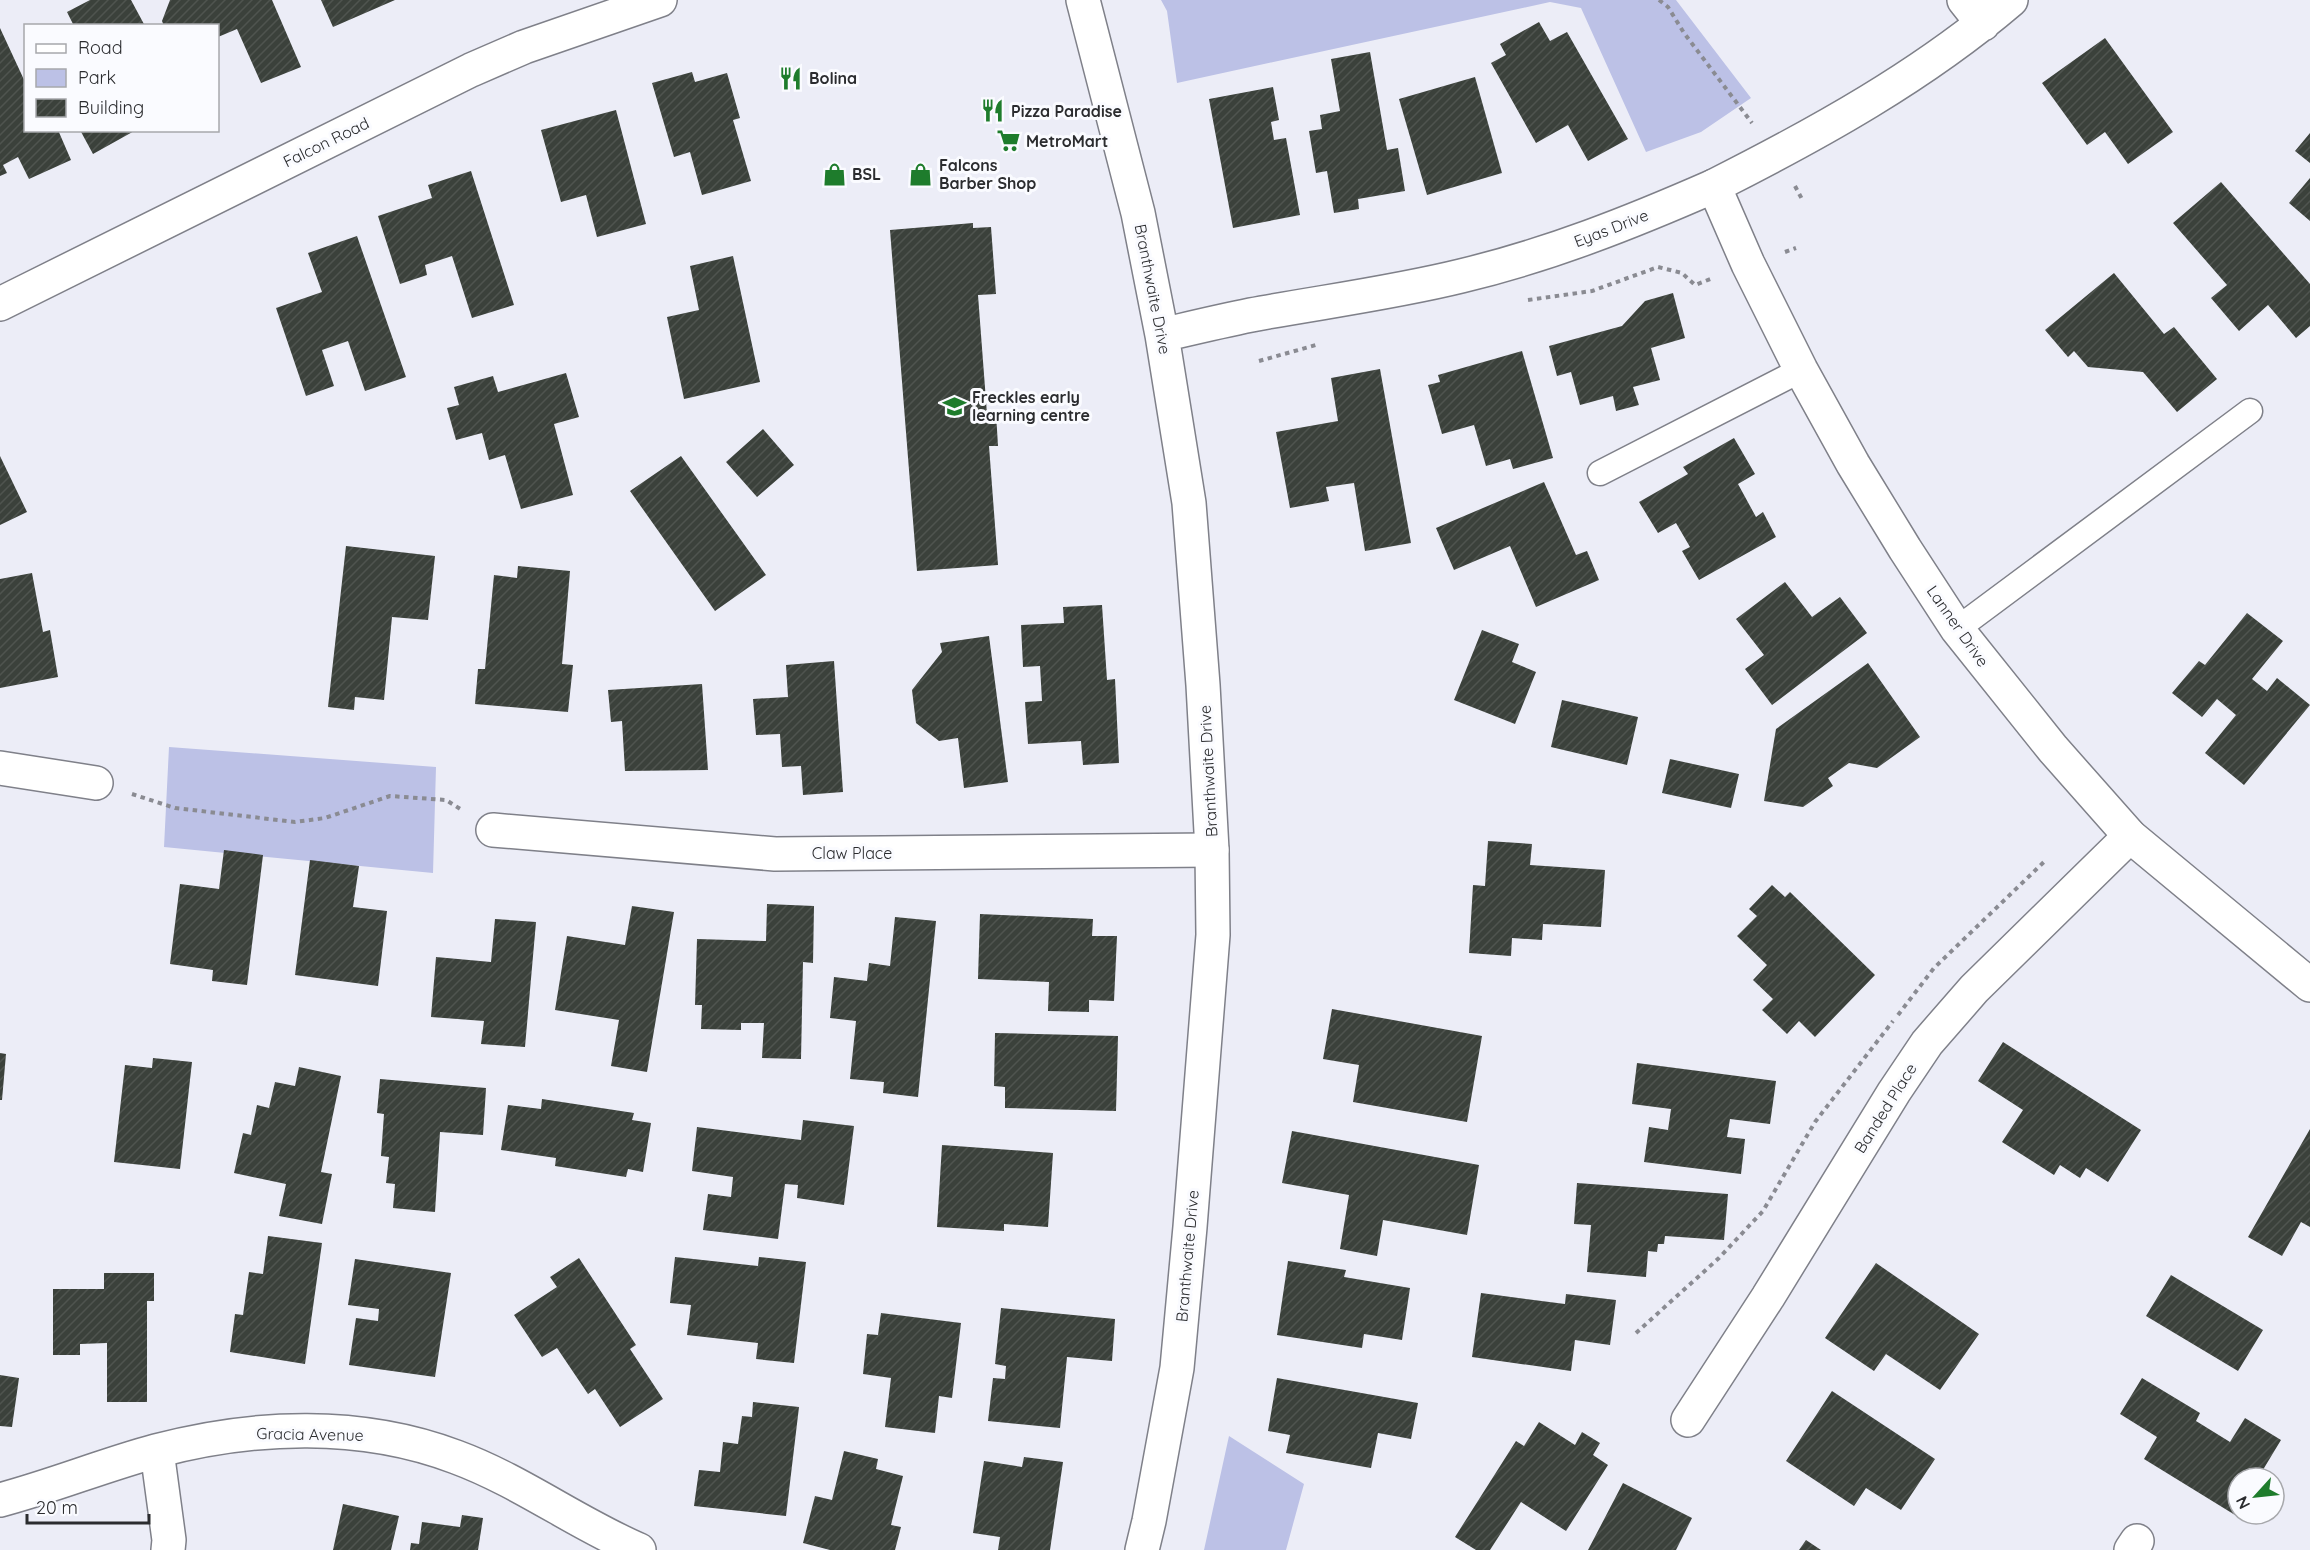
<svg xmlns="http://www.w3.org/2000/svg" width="2310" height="1550" font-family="Quicksand,sans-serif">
<defs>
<pattern id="building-hatch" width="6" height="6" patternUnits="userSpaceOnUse" patternTransform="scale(1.5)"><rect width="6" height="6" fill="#3b413b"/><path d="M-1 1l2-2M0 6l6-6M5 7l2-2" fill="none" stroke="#4f544f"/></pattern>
</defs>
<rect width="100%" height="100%" fill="#ecedf7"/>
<!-- green -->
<path fill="#bcc1e6" d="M1161,0H1676L1751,98L1701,132L1646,152L1581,8L1550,2L1177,83L1167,11Z
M169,747L436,767L433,873L164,847Z
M1229,1436L1304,1484L1286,1550H1204Z"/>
<!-- building -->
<path fill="url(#building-hatch)" d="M90,0H131L145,26H74L67,12Z
M170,0H272L301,67L261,83L237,29L218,37V26H164L162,21Z
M321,0H395L333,27Z
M1539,22L1550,41L1567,32L1628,139L1588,161L1568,125L1536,143L1491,63L1506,55L1500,44Z
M0,28L26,84V130H58L71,160L29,179L18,157L3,165L7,173L0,176Z
M2105,38L2173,132L2128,164L2105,132L2087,145L2042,83Z
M1370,52L1387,150L1398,148L1405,191L1358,199L1359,209L1334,213L1327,171L1316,173L1309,131L1322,129L1320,115L1340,111L1331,59Z
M692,72L695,82L727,73L740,118L733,120L751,181L702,195L690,152L674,157L652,83Z
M1475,77L1502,173L1427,195L1399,99Z
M1273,87L1279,120L1271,122L1274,140L1286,138L1300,215L1233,228L1209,99Z
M616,110L646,224L597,237L586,195L561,202L541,130Z
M80,130H136L93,154Z
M2310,133V163L2295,151Z
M471,171L514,305L472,318L452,256L425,265L427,275L400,284L378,216L432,198L428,185Z
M2310,178V221L2289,203Z
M2221,182L2310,284V326L2296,338L2268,305L2239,331L2211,298L2227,285L2173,223Z
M973,223V228L991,227L996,294L978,295L987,414L996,413L998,446H989L998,565L917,571L890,230Z
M357,236L406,377L365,391L348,341L322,350L334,386L306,396L276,308L322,292L308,253Z
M733,256L760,382L684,399L667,317L699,310L690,266Z
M2114,273L2164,334L2174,327L2217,379L2177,412L2143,372L2088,367L2074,351L2068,357L2045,330Z
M1673,293L1685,338L1651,348L1660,380L1633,387L1639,405L1616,411L1613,396L1580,405L1571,372L1557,376L1549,346L1622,326L1645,301Z
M1522,351L1553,458L1513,469L1510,459L1486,466L1474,425L1442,434L1428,385L1440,382L1438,375Z
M1380,369L1411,543L1365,551L1354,483L1326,487L1329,501L1290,508L1276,432L1338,421L1331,378Z
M566,373L579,417L554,424L573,495L521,509L505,455L489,460L482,433L456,440L447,408L459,405L454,387L493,376L498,392Z
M763,429L794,465L757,497L726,462Z
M1734,438L1755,474L1738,484L1756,517L1763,512L1776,537L1699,580L1682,551L1690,547L1676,523L1658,533L1639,502L1688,474L1683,467Z
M0,456L27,512L0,525Z
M681,456L766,575L715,611L630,491Z
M1544,482L1576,555L1587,551L1599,580L1536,607L1510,546L1454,570L1436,528Z
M346,546L435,556L428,620L392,617L384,700L355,697L354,710L328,707Z
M518,566L570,571L562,664L573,665L568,712L475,704L478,669H485L494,575L517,578Z
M32,573L43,632L50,630L58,677L0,688V579Z
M1785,582L1812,617L1840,597L1867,633L1772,705L1745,669L1764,655L1736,619Z
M1102,605L1107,680L1115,679L1119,763L1083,765L1081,741L1028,744L1025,702L1042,701L1040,666L1023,667L1021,625L1064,623L1063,607Z
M2247,613L2283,641L2252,679L2267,691L2277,678L2310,705L2244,785L2205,753L2236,715L2217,699L2202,717L2172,693L2199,661L2205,665Z
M1482,630L1519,644L1512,662L1536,672L1515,724L1454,700Z
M989,636L1008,782L964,788L958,738L939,741L916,723L912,690L942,652L940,643Z
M834,661L843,792L803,795L801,766L782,767L780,734L756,735L753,699L788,697L786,665Z
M1868,663L1920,737L1877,768L1849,763L1828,778L1833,786L1803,807L1764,801L1776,729Z
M702,684L708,770L625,771L622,721L611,722L608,690Z
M1562,700L1638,717L1627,765L1551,747Z
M1670,759L1739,774L1731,808L1662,793Z
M1488,841L1532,844L1530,865L1605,870L1601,927L1543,924L1542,940L1512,938L1511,956L1469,953L1473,885L1485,886Z
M224,850L263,855L247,985L212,981L213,970L170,964L180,884L219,889Z
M310,860L359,866L353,907L387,911L378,986L295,975Z
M1772,885L1785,897L1790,892L1875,975L1815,1037L1799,1021L1787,1034L1762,1010L1773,999L1753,980L1767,965L1737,936L1757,916L1749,909Z
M767,904L814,906L813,963L803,962L801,1059L762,1058L764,1023H741V1030L701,1029L702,1005H695L697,939L766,941Z
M632,906L674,912L647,1072L611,1066L619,1020L555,1010L567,936L625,945Z
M980,914L1093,919L1092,936H1117L1114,1001L1089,1000V1012L1048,1011L1049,982L978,979Z
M895,917L936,921L918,1097L883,1093L884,1082L850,1079L856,1021L830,1018L834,977L867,981L869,963L890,966Z
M495,919L536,922L525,1047L481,1044L484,1021L431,1017L436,957L491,962Z
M1332,1009L1482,1036L1467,1122L1353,1102L1359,1065L1323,1059Z
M995,1033L1118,1036L1116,1111L1005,1108V1087L994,1086Z
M2003,1042L2141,1130L2108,1182L2086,1168L2080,1178L2060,1165L2054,1175L2002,1142L2023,1110L1978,1081Z
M0,1053L6,1054L2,1100H0Z
M153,1058L192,1062L180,1169L114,1162L125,1065L152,1068Z
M1637,1063L1776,1081L1770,1124L1730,1119L1727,1137L1745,1139L1741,1174L1644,1162L1649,1127L1668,1130L1671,1109L1632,1104Z
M299,1067L341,1076L321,1172L332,1174L322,1224L279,1216L286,1184L234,1173L243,1133L251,1135L257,1105L269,1108L275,1082L295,1086Z
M380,1079L486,1088L483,1135L440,1132L435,1212L393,1208L395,1184L386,1183L389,1157L381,1156L384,1114L377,1113Z
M542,1099L634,1113L632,1120L651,1123L643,1172L628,1169L626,1177L555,1166L556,1158L501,1150L508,1105L541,1109Z
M803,1120L854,1126L844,1205L797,1198L798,1185L785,1184L778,1239L703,1230L708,1194L731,1197L733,1177L692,1171L697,1127L801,1140Z
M2310,1129V1227L2301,1222L2282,1256L2248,1237Z
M1292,1131L1479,1165L1467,1235L1383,1220L1377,1256L1340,1249L1349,1195L1282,1183Z
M942,1145L1053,1153L1048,1227L1004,1224V1231L937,1227Z
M1577,1183L1728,1194L1724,1240L1665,1236L1664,1244H1658L1657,1252L1648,1251L1646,1277L1587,1272L1591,1225L1574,1224Z
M268,1236L322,1243L305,1364L230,1352L235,1314L243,1315L249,1272L263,1274Z
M675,1257L758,1266L759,1257L806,1262L794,1363L756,1359L758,1343L687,1335L691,1305L670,1303Z
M579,1258L636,1345L630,1349L663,1399L620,1427L595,1389L588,1394L557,1348L542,1357L514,1315L557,1287L550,1277Z
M355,1259L451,1273L435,1377L349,1365L356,1318L378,1321L379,1309L348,1305Z
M1288,1261L1346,1270L1344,1277L1410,1288L1402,1340L1364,1334L1362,1348L1277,1335Z
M1876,1263L1979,1334L1940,1390L1886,1354L1874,1371L1825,1338Z
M104,1273H154V1301H147V1402H107V1343L80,1344V1355H53V1289H104Z
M2171,1275L2263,1330L2238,1371L2146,1316Z
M1481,1293L1565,1304L1566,1294L1616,1300L1610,1345L1575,1340L1571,1371L1472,1357Z
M1001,1308L1115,1319L1112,1361L1067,1357L1060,1428L988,1421L993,1378L1005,1379L1006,1366L995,1364Z
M881,1313L961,1323L952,1398L939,1396L935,1433L885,1427L891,1378L863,1374L867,1334L878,1335Z
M0,1375L19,1378L12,1427L0,1426Z
M1277,1378L1418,1403L1411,1439L1378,1433L1371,1468L1286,1453L1290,1435L1268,1431Z
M2142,1378L2200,1413L2196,1421L2230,1442L2245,1418L2281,1440L2258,1478H2238V1510L2235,1515L2144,1459L2157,1437L2120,1414Z
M1832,1391L1935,1459L1901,1510L1866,1488L1854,1506L1786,1461Z
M753,1402L799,1407L786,1516L694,1506L699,1470L720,1472L723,1442L738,1444L742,1416L752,1417Z
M1539,1422L1575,1445L1582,1432L1600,1443L1593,1455L1608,1465L1566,1531L1521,1502L1490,1550H1476L1455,1537L1516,1441L1524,1446Z
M844,1451L878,1459L876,1469L903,1476L891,1525L901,1527L895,1550H830L803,1543L815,1496L832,1500Z
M1024,1457L1063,1462L1050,1550H998L1000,1537L973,1533L984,1461L1022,1467Z
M1623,1483L1692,1518L1676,1550H1588Z
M343,1504L399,1516L391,1550H333Z
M462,1515L483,1518L478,1550H410L411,1543L419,1544L422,1522L460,1527Z
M1806,1540L1821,1550H1799Z"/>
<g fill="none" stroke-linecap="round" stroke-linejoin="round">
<defs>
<path id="service" d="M1600,473L1801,370
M1957,629L2250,411"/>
<path id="minor" d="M1964,0L1983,24
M1714,186C1819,133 1922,76 2011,0
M0,304L471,70L524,47L660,0
M0,768L96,783
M493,830L775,854L1212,850
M1688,1420L1768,1297L1894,1092L1927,1043L1974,989L2130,836
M157,1451L169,1540L168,1550
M0,1500C53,1486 104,1465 156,1451C254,1425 361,1421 456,1457C521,1481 576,1523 639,1550
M2131,1550L2137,1541"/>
<path id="tertiary" d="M1083,0L1138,213L1162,335L1189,503L1203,685L1212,850L1213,935L1190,1227L1177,1368L1149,1521L1142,1550
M1162,335C1192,328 1221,321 1251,315C1321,302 1392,293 1461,276C1549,255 1632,222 1714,186L1748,264L1801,370L1853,464L1905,549L1957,629L2053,749L2130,836L2310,985"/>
</defs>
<!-- service casing -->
<use href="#service" stroke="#7f8089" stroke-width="27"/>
<!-- minor casing -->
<use href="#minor" stroke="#7f8089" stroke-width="36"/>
<!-- tertiary casing -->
<use href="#tertiary" stroke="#7f8089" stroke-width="36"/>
<!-- path -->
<path stroke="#8a8b92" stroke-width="4" stroke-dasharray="4.5 4.5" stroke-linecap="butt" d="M1659,0L1668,7L1684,33L1752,123
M1795,186L1803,201
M1785,252L1796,248
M1528,300L1592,291L1658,267L1682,273L1695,285L1713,278
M1259,361L1316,345
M132,794L175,808L295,822L325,818L390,796L446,800L462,810
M1898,1015L1934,968L2046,860
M1636,1333L1719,1258L1763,1211L1815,1122L1893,1021"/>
<!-- service -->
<use href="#service" stroke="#fff" stroke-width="24"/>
<!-- minor -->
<use href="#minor" stroke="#fff" stroke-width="33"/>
<!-- tertiary -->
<use href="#tertiary" stroke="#fff" stroke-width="33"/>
</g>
<!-- icons -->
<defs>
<symbol id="restaurant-bare" viewBox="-9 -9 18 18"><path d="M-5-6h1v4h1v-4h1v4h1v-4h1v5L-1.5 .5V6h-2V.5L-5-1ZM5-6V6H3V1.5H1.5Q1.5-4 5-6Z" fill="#1e7c2c" stroke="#fafbff" stroke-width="2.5" paint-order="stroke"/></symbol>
<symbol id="supermarket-bare" viewBox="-9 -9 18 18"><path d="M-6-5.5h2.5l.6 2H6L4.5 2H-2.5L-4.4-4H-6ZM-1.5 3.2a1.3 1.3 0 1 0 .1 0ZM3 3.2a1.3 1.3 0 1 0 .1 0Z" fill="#1e7c2c" stroke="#fafbff" stroke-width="2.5" paint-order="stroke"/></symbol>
<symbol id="shop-bare" viewBox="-9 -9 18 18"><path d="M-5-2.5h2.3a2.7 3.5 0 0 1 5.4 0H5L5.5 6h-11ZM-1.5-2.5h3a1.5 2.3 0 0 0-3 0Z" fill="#1e7c2c" stroke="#fafbff" stroke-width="2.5" paint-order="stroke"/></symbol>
<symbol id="school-bare" viewBox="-9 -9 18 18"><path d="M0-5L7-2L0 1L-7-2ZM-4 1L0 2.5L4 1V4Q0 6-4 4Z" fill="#1e7c2c" stroke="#fafbff" stroke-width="2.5" paint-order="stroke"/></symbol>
</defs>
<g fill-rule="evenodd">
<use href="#restaurant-bare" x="774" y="62" width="33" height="33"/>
<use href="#restaurant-bare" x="976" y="94" width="33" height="33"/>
<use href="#supermarket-bare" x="992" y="124" width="33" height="33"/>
<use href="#shop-bare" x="818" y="158" width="33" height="33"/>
<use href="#shop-bare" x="904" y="158" width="33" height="33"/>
<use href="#school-bare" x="938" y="390" width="33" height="33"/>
</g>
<g text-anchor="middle" stroke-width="6" stroke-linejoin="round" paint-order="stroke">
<!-- poi labels -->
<g font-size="16" font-weight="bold" fill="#2b2c2f" stroke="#fafbff" text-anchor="start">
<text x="809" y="84">Bolina</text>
<text x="1011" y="117">Pizza Paradise</text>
<text x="1026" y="147">MetroMart</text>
<text x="939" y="171">Falcons<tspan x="939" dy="18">Barber Shop</tspan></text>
<text x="852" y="180">BSL</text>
<text x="972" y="403">Freckles early<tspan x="972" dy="18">learning centre</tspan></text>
</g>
<!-- street labels -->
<g font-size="16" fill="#2b2c2f" stroke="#fafbff">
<text transform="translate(326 142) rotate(-26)" y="6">Falcon Road</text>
<text transform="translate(1611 228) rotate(-21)" y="6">Eyas Drive</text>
<text transform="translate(1153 289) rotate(79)" y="6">Branthwaite Drive</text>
<text transform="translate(1958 626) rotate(55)" y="6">Lanner Drive</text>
<text transform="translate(1208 771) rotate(-93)" y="6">Branthwaite Drive</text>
<text x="852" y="859">Claw Place</text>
<text transform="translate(1885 1108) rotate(-58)" y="6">Banded Place</text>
<text transform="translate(1187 1256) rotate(-85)" y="6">Branthwaite Drive</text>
<text transform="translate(310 1434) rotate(1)" y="6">Gracia Avenue</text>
</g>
</g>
<!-- legend -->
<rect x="24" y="24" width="195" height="108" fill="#fafbff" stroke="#a7a8ac" stroke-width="1.5"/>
<rect x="36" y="44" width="30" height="9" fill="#ffffff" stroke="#a7a8ac" stroke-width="1.5"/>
<text x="78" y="54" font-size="18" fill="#2b2c2f">Road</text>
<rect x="36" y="69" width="30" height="18" fill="#bcc1e6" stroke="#a7a8ac" stroke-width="1.5"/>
<text x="78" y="84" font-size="18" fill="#2b2c2f">Park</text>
<rect x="36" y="99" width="30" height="18" fill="url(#building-hatch)" stroke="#a7a8ac" stroke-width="1.5"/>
<text x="78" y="114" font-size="18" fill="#2b2c2f">Building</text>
<!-- north arrow -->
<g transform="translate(2256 1496) rotate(243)"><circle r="28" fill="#fafbff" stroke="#a7a8ac" stroke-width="1.5"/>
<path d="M0-4.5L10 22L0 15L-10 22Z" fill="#1e7c2c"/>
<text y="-9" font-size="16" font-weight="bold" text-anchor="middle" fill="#2b2c2f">N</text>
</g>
<!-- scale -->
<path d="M27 1514v9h122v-9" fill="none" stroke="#2b2c2f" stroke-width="3"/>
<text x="36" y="1514" font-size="18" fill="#2b2c2f" stroke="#fafbff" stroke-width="4.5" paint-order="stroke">20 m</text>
</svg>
